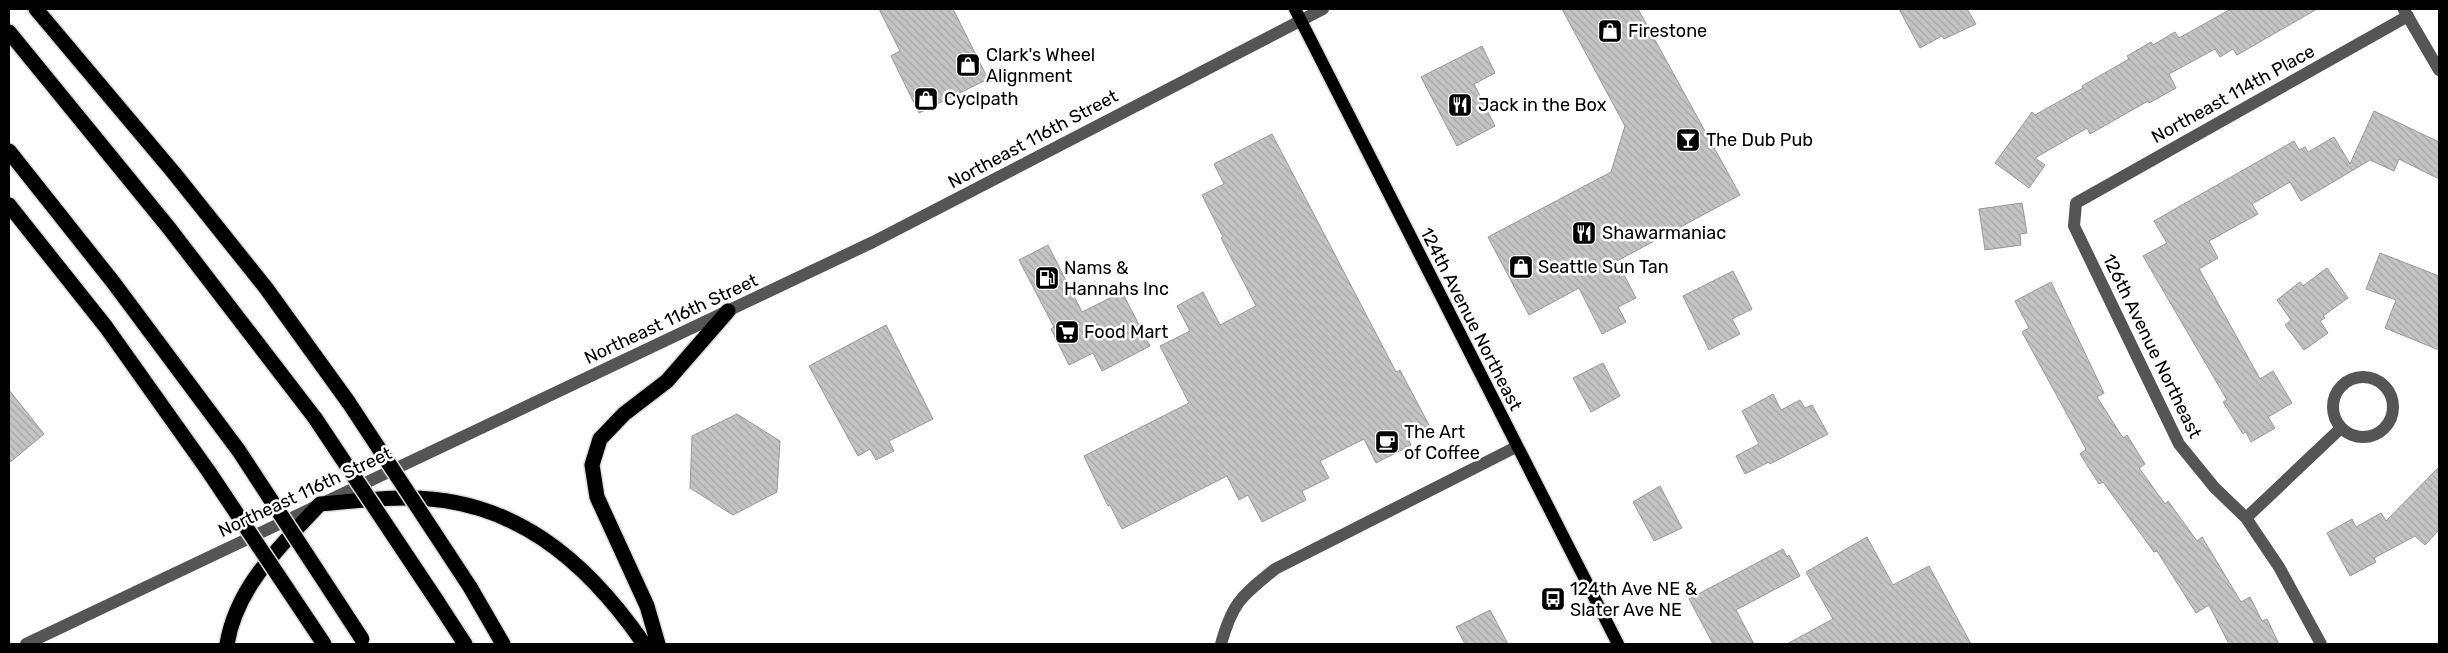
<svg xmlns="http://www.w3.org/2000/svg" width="2448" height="653" font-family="Rubik,sans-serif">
<defs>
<pattern id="building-back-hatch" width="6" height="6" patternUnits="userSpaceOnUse" patternTransform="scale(1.25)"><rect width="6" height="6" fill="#c4c4c4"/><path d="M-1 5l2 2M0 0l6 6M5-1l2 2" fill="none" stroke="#a7a7a7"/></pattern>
</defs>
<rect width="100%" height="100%" fill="#fff"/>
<!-- building -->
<path fill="url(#building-back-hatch)" stroke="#999" d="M879,9H953L988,79L919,113L891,56L900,51Z
M1562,9H1638L1740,195L1617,261L1636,298L1618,307L1626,322L1602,334L1579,288L1529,315L1488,237L1611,172L1625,126Z
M1899,9H1967L1976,24L1944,39L1942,36L1920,48Z
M2231,9H2317L2237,55L2233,49L2220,57L2215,49L2169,74L2176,88L2149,103L2148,101L2090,134L2087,128L2035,158L2045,165L2029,188L1995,163L2032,112L2035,115L2083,88L2082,86L2129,59L2127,56L2151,42L2153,45L2175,32L2179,38Z
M1482,46L1495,73L1474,84L1495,126L1457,146L1421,77Z
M2374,111L2439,142V179L2399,159L2394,171L2370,160L2301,201L2290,182L2252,204L2258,214L2209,241L2218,258L2199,269L2260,379L2273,371L2292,403L2268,417L2275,428L2251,442L2246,432L2243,434L2223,402L2227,400L2143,256L2167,243L2154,221L2294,141L2299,150L2305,147L2308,152L2334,137L2350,164Z
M1272,134L1396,372L1400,370L1430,427L1408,439L1411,445L1376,463L1364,439L1320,461L1329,478L1302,491L1306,500L1262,522L1248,495L1239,500L1227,476L1122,529L1110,505L1108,506L1084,456L1189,403L1160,346L1190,331L1177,306L1203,292L1220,325L1256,306L1221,238L1223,237L1202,195L1224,184L1214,164Z
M2022,203L2027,233L2020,234L2021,245L1985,250L1979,209Z
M1048,245L1082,312L1122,292L1150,346L1102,371L1093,353L1069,365L1051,329L1054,327L1019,260Z
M2380,253L2439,276V350L2385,328L2396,300L2366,289Z
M2327,268L2348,298L2323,316L2325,318L2320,321L2328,333L2304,350L2285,325L2291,320L2277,300L2300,282L2303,286Z
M1733,271L1752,309L1732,319L1740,334L1709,350L1683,296Z
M2051,282L2104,393L2097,397L2123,438L2127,435L2145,464L2139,468L2165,504L2168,501L2197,541L2202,537L2241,602L2250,597L2262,621L2267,619L2279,644H2229L2209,605L2196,613L2157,551L2154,552L2103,482L2099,484L2080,454L2086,449L2022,332L2029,328L2015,301Z
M886,325L933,419L889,441L894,451L876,460L870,449L858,456L809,366Z
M1603,363L1620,396L1591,412L1573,378Z
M9,390L44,434L9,463Z
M1773,394L1781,410L1800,400L1805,408L1812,405L1828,434L1770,464L1769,462L1745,474L1736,456L1759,444L1742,411Z
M737,414L780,441L777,492L733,515L690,488L692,436Z
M2439,467V530L2425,545L2415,536L2374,558L2376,562L2350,576L2327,533L2352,519L2356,527L2381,513L2386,521Z
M1660,486L1682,528L1654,541L1633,502Z
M1867,537L1893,585L1929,566L1971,644H1787L1833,619L1806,572Z
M1783,549L1787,557L1789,555L1800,576L1736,610L1754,644H1713L1689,599Z
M1490,610L1508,644H1465L1456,627Z"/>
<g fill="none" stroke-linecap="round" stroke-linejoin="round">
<defs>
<path id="major" d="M1295,9L1618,644"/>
<path id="highway" d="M36,9L174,173L266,288L349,403
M9,32L169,228L315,418
M9,151L113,282L239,451
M9,205L106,327L209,472
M470,587L503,644
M437,601L465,644
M227,644C237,585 281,546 320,504C347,502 375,498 403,498C512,496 586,560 644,644
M658,644L647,606L597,497L592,465L600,439L624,414L667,381L728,311"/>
</defs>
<!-- major casing -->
<use href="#major" stroke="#dbdbdb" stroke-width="15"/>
<!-- highway casing -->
<use href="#highway" stroke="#dbdbdb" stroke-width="18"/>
<!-- minor -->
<path stroke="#555" stroke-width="12" d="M2404,10L2439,70
M2333 407a30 30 0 1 1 60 0a30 30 0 1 1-60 0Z
M2246,518L2341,428
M26,644L873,242L1323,9
M1221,644C1233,601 1242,596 1275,569L1516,447
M2321,644L2279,567L2246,518L2214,487L2179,444L2074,226L2076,203L2408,16"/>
<!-- major -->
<use href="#major" stroke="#000" stroke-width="12"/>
<!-- highway -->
<use href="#highway" stroke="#000" stroke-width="15"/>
<defs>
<path id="highway-bridge" d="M349,403L470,587
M315,418L437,601
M239,451L362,639
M209,472L324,644"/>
</defs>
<!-- highway-bridge casing -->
<use href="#highway-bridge" stroke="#dbdbdb" stroke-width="18" stroke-linecap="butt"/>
<!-- highway-bridge -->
<use href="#highway-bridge" stroke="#000" stroke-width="15"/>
</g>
<!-- icons -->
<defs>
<symbol id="shop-square" viewBox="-11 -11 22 22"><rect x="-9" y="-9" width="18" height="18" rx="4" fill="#000" stroke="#fff"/><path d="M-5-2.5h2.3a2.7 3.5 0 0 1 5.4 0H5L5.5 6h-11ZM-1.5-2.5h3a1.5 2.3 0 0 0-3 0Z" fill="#fff"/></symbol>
<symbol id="restaurant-square" viewBox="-11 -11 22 22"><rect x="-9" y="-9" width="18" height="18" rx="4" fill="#000" stroke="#fff"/><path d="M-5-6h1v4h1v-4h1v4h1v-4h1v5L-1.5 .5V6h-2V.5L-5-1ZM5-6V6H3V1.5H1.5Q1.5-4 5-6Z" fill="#fff"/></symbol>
<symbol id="bar-square" viewBox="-11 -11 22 22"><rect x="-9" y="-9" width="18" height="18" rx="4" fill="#000" stroke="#fff"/><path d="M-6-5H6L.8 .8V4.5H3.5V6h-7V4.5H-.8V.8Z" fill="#fff"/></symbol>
<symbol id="fuel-square" viewBox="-11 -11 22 22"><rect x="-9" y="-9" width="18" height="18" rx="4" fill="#000" stroke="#fff"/><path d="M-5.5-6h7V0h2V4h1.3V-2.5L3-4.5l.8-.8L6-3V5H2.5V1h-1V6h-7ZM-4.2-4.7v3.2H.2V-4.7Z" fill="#fff"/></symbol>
<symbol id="supermarket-square" viewBox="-11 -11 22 22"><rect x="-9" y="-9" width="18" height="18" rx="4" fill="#000" stroke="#fff"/><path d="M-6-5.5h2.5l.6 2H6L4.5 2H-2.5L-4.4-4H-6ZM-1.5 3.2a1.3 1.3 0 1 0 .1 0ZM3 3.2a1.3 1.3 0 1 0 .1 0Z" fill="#fff"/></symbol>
<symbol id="cafe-square" viewBox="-11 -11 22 22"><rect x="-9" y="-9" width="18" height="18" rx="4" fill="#000" stroke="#fff"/><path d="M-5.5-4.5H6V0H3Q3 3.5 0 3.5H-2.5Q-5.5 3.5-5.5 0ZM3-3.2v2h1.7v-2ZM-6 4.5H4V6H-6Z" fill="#fff"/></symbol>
<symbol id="bus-square" viewBox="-11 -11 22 22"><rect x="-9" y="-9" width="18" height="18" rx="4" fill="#000" stroke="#fff"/><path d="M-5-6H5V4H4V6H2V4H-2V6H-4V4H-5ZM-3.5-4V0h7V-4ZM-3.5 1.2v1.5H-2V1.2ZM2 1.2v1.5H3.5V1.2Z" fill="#fff"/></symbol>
</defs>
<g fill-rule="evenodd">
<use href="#shop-square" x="1596" y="17" width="28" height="28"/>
<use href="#shop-square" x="954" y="51" width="28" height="28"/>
<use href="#shop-square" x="912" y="85" width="28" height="28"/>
<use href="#restaurant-square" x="1446" y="91" width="28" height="28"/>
<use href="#bar-square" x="1674" y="126" width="28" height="28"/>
<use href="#restaurant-square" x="1570" y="219" width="28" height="28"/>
<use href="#shop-square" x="1507" y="253" width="28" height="28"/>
<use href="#fuel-square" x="1033" y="264" width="28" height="28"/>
<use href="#supermarket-square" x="1053" y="318" width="28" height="28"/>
<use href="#cafe-square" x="1373" y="428" width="28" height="28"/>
<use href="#bus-square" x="1539" y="585" width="28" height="28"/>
</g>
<g text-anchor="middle" stroke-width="5" stroke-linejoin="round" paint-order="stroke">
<!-- poi labels -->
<g font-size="18" fill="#000" stroke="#fff" text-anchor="start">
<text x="1628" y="37">Firestone</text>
<text x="986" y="61">Clark's Wheel<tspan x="986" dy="21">Alignment</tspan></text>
<text x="944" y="105">Cyclpath</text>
<text x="1478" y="111">Jack in the Box</text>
<text x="1706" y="146">The Dub Pub</text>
<text x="1602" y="239">Shawarmaniac</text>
<text x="1538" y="273">Seattle Sun Tan</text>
<text x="1064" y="274">Nams &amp;<tspan x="1064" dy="21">Hannahs Inc</tspan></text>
<text x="1084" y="338">Food Mart</text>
<text x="1404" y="438">The Art<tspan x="1404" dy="21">of Coffee</tspan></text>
<text x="1570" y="595">124th Ave NE &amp;<tspan x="1570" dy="21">Slater Ave NE</tspan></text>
</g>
<!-- street labels -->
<g font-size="18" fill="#000" stroke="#fff">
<text transform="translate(2233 94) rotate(-29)" y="6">Northeast 114th Place</text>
<text transform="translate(1033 139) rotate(-28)" y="6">Northeast 116th Street</text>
<text transform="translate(671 319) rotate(-25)" y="6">Northeast 116th Street</text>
<text transform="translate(1471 319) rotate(63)" y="6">124th Avenue Northeast</text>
<text transform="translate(2152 346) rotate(64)" y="6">126th Avenue Northeast</text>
<text transform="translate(305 492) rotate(-25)" y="6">Northeast 116th Street</text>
</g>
</g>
<!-- border -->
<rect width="2448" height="653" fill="none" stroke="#000000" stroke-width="20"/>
</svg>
